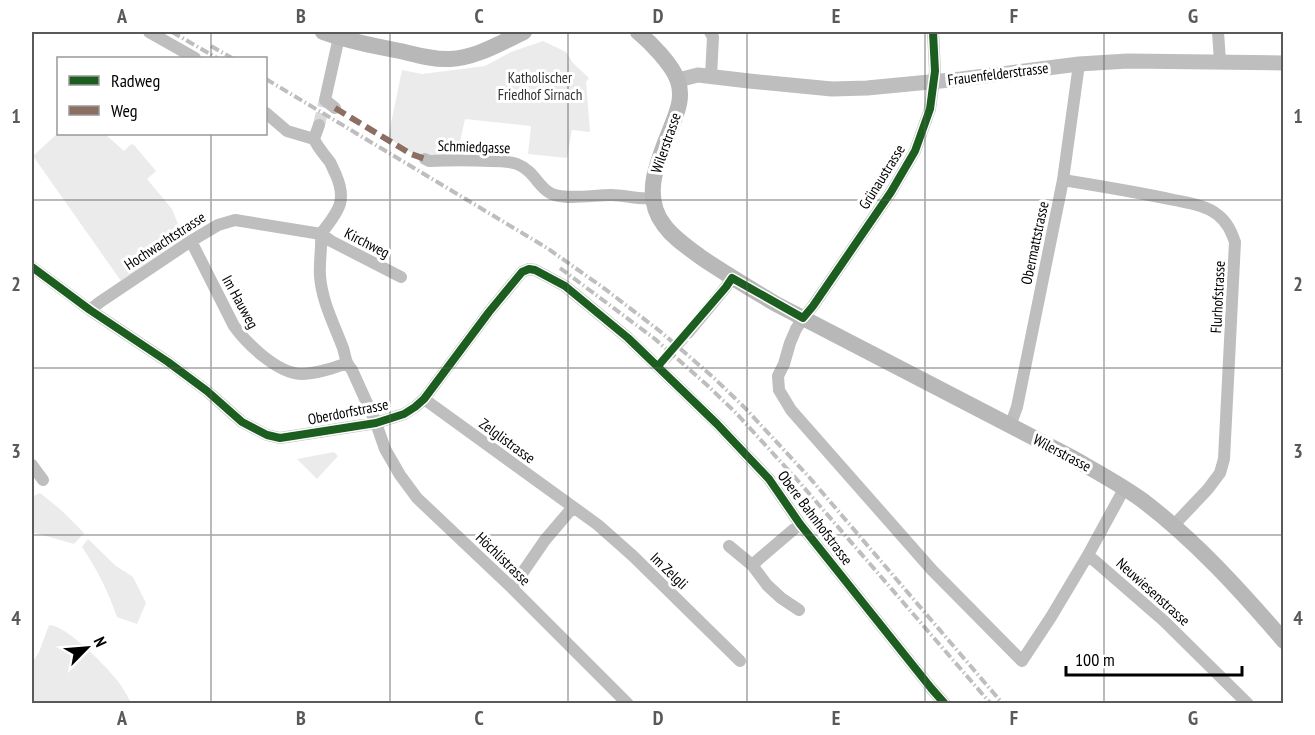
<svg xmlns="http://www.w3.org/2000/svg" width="1315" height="735" font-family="'PT Sans Narrow',sans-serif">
<rect width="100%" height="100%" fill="#fff"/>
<!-- green -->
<path fill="#ebebeb" d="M543,41L566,52L573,63L589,78L586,82L590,132L572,130L567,158L528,154L531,126L465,119L457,156L427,157L410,152L388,138L402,70L422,74L485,66L511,52Z
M58,133L105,134L124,151L131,144L134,145L156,171L147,179L172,209L184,239L121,281L33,156Z
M334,452L338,456L317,479L297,459Z
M40,493L60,509L84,533L74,544L32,532V497Z
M88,539L116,566L133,577L146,603L137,624L117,617C107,589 98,571 82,547Z
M49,625C66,625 105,665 116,679C122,686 127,695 131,703H32V663L39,652Z"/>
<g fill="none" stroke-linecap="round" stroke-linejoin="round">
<!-- minor-tunnel -->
<path stroke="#d9d9d9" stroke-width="12" stroke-dasharray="12 6" stroke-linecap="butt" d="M319,125L325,100
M664,360L688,333"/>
<!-- minor -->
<path stroke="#bebebe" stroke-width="12" d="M149,32L195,58
M710,32L713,37L711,76
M933,32L935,71L930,109L915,151L891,192L813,306L803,318L796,329L790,343L784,364L778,376L779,390L791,410L932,570L1022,661L1051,617L1088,555L1124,489
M1218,32L1220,61
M335,108L325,100L339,37
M266,113L287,131L314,139
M425,159L429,161C450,160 470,160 490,161C499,161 509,161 517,164C535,171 538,188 552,194C566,200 595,195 611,195C626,195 638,200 653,198
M1063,180C1100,186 1137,192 1174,200C1188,203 1206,205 1218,215C1227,222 1231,231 1235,242L1224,459L1220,473L1208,489L1173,526
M321,234C322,248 319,262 320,276C322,302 334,324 343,348C346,358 345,362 352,370L376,423L385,449L400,475L417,498L512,588L628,704
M321,234L331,241L401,277
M191,241L234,326C247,344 277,373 301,374C314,374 335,368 346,363
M32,267L90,310L168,362L207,391L242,422L267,435L280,438L376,423L404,414L415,407L424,399L489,312L522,272L529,269L535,270L565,286L628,338L717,424L769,479L800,524L931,688L945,704
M90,310L100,302L191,241L218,225L235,220L321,234C337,212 348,203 336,175C334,171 332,166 330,162C324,154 318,148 314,139L319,125
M688,333L726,287L732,278
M424,399L598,525L633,556L740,661
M1010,426L1017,407L1063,180L1079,64
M32,465L43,480
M729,546L752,565
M1088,555L1164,621L1248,704
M512,588L545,540L573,507
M799,610L781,598L767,585L752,565L800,524"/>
<!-- tertiary -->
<path stroke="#bebebe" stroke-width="15" d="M678,80L698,75L749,81L832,89L867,88L961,79L1079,64L1128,61L1284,63"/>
<!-- secondary -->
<path stroke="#b8b8b8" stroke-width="16" d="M323,32C348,41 374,46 400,51C417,55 433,60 450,59C476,58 502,42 524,32
M638,32C651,43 672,64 678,81C683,97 678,110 672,125C660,157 640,194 664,225C674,239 689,248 702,258C726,274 751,289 776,304L1071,457C1095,471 1120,484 1142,500C1195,540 1241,591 1284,641"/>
<!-- rail -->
<path stroke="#bebebe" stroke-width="4" stroke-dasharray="9 3 1.5 3" stroke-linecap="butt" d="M172,32L217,58
M211,46L232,58
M266,79L547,248L605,289L661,332L714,378L744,407L809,477L1003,704
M560,268L655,339L707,385L737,414L800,483L991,704"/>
<!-- quiet -->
<path stroke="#8d6e63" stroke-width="6" stroke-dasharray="12 6" stroke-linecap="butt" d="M335,108L411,154L425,159"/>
<defs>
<path id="cycleway" d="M32,267L90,310L168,362L207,391L242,422L267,435L280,438L376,423L404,414L415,407L424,399L489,312L522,272L529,269L535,270L565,286L628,338L717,424L769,479L800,524L931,688L945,704
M658,366L726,287L732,278L803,318L813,306L891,192L915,151L930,109L935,71L933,32"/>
</defs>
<!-- cycleway casing -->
<use href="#cycleway" stroke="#fff" stroke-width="11"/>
<!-- cycleway -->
<use href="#cycleway" stroke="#1b5e20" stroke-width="8"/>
</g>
<!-- grid -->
<path fill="none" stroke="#595959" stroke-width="1.5" stroke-opacity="0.55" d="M211,32V58M390,32V704M568,32V704M747,32V704M925,32V704M1104,32V704M211,134V704M32,200H1284M32,368H1284M32,535H1284"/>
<g text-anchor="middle" stroke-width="6" stroke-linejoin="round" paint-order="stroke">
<!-- street labels -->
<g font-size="15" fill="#000" stroke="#fff">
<text transform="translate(998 74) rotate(-7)" y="5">Frauenfelderstrasse</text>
<text transform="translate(666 143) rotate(-71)" y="5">Wilerstrasse</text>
<text transform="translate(474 147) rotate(2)" y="5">Schmiedgasse</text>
<text transform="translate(882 177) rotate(-58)" y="5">Grünaustrasse</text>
<text transform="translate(165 241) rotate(-33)" y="5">Hochwachtstrasse</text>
<text transform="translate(367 243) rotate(27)" y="5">Kirchweg</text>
<text transform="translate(1035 243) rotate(-78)" y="5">Obermattstrasse</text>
<text transform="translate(1218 297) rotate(-87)" y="5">Flurhofstrasse</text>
<text transform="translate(240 302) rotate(61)" y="5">Im Hauweg</text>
<text transform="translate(348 412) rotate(-11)" y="5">Oberdorfstrasse</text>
<text transform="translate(507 441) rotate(36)" y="5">Zelglistrasse</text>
<text transform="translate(1062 453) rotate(28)" y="5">Wilerstrasse</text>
<text transform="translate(815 518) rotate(53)" y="5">Obere Bahnhofstrasse</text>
<text transform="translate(503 559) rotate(44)" y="5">Höchlistrasse</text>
<text transform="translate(669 571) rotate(44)" y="5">Im Zelgli</text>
<text transform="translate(1153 592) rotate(42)" y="5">Neuwiesenstrasse</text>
</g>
<!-- park labels -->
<g font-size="15" fill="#323232" stroke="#fff">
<text x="540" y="83">Katholischer<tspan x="540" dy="17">Friedhof Sirnach</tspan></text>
</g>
</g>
<!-- border -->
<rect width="1315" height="735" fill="none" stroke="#ffffff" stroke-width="66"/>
<!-- legend -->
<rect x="57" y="57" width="210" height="78" fill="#ffffff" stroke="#999999" stroke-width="1.5"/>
<rect x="69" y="76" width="30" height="9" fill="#1b5e20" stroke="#999999" stroke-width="1.5"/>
<text x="111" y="87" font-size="18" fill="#000000">Radweg</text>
<rect x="69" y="106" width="30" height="9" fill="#8d6e63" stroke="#999999" stroke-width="1.5"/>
<text x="111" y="117" font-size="18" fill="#000000">Weg</text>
<!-- north arrow -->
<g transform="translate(87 648) rotate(65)" stroke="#ffffff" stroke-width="4.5" paint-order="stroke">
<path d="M0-4.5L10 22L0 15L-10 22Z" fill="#000000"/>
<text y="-9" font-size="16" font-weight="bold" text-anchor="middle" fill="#000000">N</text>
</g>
<!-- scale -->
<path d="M1066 666v9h176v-9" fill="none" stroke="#000000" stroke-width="3"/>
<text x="1075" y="666" font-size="18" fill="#000000" stroke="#ffffff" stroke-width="4.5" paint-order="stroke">100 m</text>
<rect x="33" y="33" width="1249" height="669" fill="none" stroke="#595959" stroke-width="2"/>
<g font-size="20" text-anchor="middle" font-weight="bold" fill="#595959">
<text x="122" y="23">A</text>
<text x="301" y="23">B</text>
<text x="479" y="23">C</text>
<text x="658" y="23">D</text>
<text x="836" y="23">E</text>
<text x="1014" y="23">F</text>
<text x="1193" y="23">G</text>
<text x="16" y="123">1</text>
<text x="1298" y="123">1</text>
<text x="16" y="291">2</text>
<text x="1298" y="291">2</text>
<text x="16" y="458">3</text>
<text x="1298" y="458">3</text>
<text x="16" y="625">4</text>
<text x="1298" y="625">4</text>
<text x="122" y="725">A</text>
<text x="301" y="725">B</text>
<text x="479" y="725">C</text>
<text x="658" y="725">D</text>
<text x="836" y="725">E</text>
<text x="1014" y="725">F</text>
<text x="1193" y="725">G</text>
</g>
</svg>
